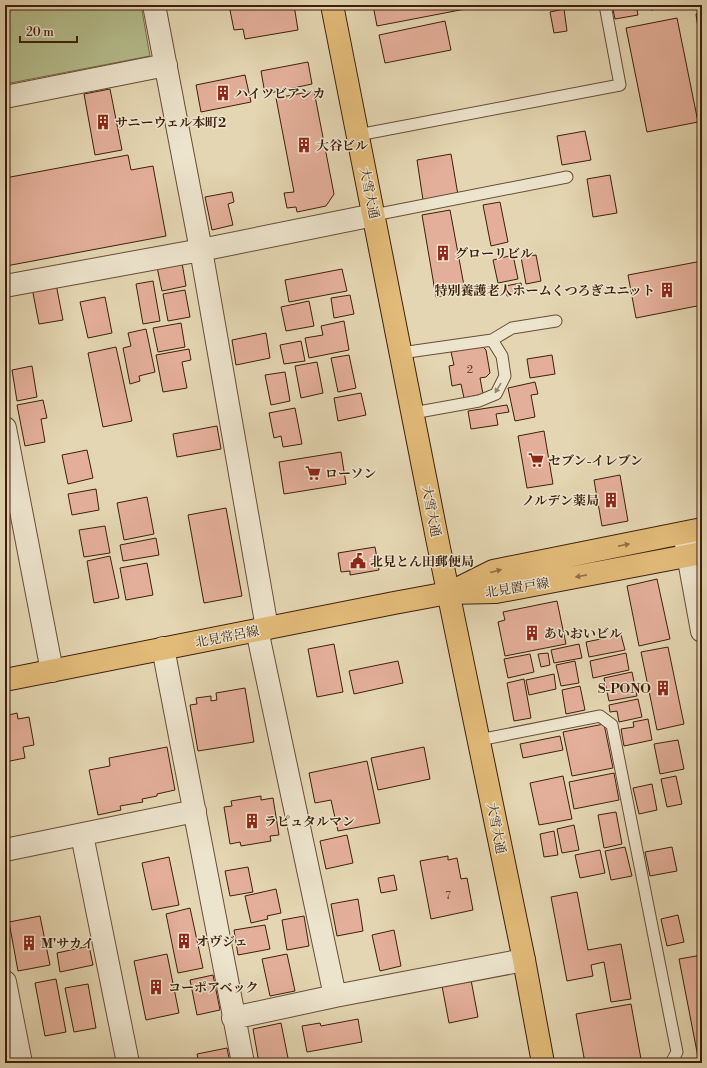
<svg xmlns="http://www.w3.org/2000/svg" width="707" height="1068" font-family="'Libre Bodoni','Noto Serif JP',serif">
<rect width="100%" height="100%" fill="#e4d6b2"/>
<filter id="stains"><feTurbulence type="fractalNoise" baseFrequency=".005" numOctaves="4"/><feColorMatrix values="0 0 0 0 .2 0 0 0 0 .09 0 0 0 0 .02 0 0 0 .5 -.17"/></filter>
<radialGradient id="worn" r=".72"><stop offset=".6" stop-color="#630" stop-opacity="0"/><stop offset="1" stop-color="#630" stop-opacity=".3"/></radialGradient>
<!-- green -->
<path fill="#b5bd8c" stroke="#7a6e4c" d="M5,5H141L150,56L5,84Z"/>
<!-- building -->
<path fill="#e4af9a" stroke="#3e1f0c" d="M229,5H294L298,30L245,39L243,29L234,30Z
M373,5H480L481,6L377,26Z
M612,5H636L638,15L615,19Z
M650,5H680L651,10Z
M564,9L567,31L554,33L550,12Z
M702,13V43H700L696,14Z
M677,18L698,122L647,132L626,28Z
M445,21L451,50L385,63L379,35Z
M308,62L312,84L265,94L261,71Z
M245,75L251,102L201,112L196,85Z
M110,89L122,150L95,155L84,94Z
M314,91L334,194L326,206L297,212L296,207L287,208L284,193L294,192L276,98Z
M585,131L591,160L562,165L557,136Z
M451,154L458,195L423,200L417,160Z
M128,155L131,170L153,166L166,236L6,266L5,178Z
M610,175L617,213L593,217L587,179Z
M232,192L234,202L228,204L233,225L212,230L205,197Z
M500,202L508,242L491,246L483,205Z
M450,210L465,291L436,297L422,215Z
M513,255L518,279L498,283L493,260Z
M536,255L541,281L526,284L521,257Z
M702,261V305L636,318L628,275Z
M182,263L186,286L162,291L157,267Z
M342,269L347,291L289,302L285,280Z
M153,281L160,321L143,324L136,284Z
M521,283L523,293L507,296L505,286Z
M56,284L63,320L39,324L32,288Z
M185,290L190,317L168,321L163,294Z
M350,295L354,314L334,318L331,298Z
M105,297L112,333L88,338L80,302Z
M309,301L314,326L286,331L281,307Z
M344,321L349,350L309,358L305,338L323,335L321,326Z
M181,323L185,347L158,352L153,328Z
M146,329L155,372L139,376L140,381L130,384L123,348L131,346L128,333Z
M266,333L270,358L236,365L232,340Z
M301,341L305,361L284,364L280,345Z
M482,346L486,350L490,373L486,377L480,378L483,394L464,398L461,384L452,386L449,366L454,365L451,352Z
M116,347L132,421L103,427L88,353Z
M189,349L191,360L182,362L187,388L163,392L156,355Z
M349,355L356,388L338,392L331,358Z
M552,355L555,374L530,378L527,359Z
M317,362L323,393L301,398L295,366Z
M32,366L37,397L17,401L12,370Z
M285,372L290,401L271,405L265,375Z
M535,382L538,394L531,395L535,417L515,421L508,388Z
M361,393L366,415L338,421L334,398Z
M43,400L47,418L41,419L45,442L25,446L17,405Z
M507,405L509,412L496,414L498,425L471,429L468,411Z
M295,408L302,444L283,447L281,436L274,438L269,413Z
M217,426L221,449L177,457L173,434Z
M544,431L553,484L527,488L518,436Z
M87,450L93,478L68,484L62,455Z
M341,452L346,484L284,494L279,462Z
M620,475L628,521L602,526L594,480Z
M96,489L99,510L72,515L68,494Z
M147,497L154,534L124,540L117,503Z
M226,508L242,596L204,603L188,515Z
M105,526L110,553L84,557L79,530Z
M156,538L159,555L123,561L120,545Z
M375,547L379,570L350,575V571L341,572L338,553Z
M110,556L119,598L94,603L87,561Z
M147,563L153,595L126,600L120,568Z
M657,579L670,639L639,646L627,586Z
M557,601L566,644L505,656L498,622L505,620L503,612Z
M621,635L625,650L589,657L586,642Z
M334,644L343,692L317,697L308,649Z
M579,644L582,658L554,663L551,650Z
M668,647L684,724L657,730L641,652Z
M548,653L550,665L541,667L538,654Z
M626,653L629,670L593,678L590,661Z
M530,654L534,672L508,678L504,659Z
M398,661L403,683L354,694L349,671Z
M575,661L579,683L561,686L556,665Z
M632,672L637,696L609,701L604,678Z
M554,674L556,689L529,695L526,680Z
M524,679L531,718L514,721L507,683Z
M580,686L585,710L566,714L562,690Z
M245,688L254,742L198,751L190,705L197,704L196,698L211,696V701L217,700L216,693Z
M638,699L642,717L619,722L617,711L610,712L609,705Z
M17,713L18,719L29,717L34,745L23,747L25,758L5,762V716Z
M648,719L652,740L624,746L621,729L634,727L633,722Z
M604,724L613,768L572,776L563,732Z
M560,736L563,750L523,758L520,744Z
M678,740L684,769L660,774L654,744Z
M167,747L175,790L157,794V796L142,799L143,802L120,806L121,810L98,815L89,770L110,766L109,758Z
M424,747L430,779L378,790L371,758Z
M367,761L380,823L338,831L331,800L315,803L309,773Z
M702,765V784L699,766Z
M614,773L619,800L574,809L569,782Z
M563,776L572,819L539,825L530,783Z
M676,776L682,804L667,807L661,779Z
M652,784L657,810L639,814L633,788Z
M261,796V800L273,798L279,835L270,836L271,841L241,846L240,842L230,844L224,807L232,806L231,801Z
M699,804H702V821Z
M616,812L622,844L604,848L598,815Z
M574,825L579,850L562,853L557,829Z
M554,831L558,855L544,857L540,834Z
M347,835L353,863L326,869L320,841Z
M625,847L632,876L611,880L605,851Z
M672,847L677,871L650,876L645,852Z
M600,850L605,873L580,878L575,855Z
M448,856V860L457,858L461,879L467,878L473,910L431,919L420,861Z
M169,857L179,905L152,910L142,863Z
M248,867L253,892L230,896L225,871Z
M394,875L397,890L381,893L378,878Z
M276,889L281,913L267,916L268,919L251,923L245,896Z
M577,892L588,950L621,944L631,999L611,1002L604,962L591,965L593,976L567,981L551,897Z
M358,899L363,931L337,936L331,904Z
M190,908L203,968L178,973L166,914Z
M678,915L684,942L667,946L661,919Z
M40,916L50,965L18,971L9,922Z
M304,916L309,946L287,950L282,920Z
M265,925L270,949L238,955L234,930Z
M394,930L401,966L380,971L372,935Z
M89,946L93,965L60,972L57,953Z
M167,954L179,1013L146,1020L134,961Z
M287,954L295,991L270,996L262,959Z
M702,955V1057H698L679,959Z
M213,975L220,1010L197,1015L190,980Z
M56,979L66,1032L45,1036L35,983Z
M471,980L478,1017L449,1023L442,986Z
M88,984L96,1028L74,1032L65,988Z
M631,1004L641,1059L617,1063H585L576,1014Z
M358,1019L362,1042L307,1052L302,1026L320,1023L321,1026Z
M281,1023L289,1063H259L253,1029Z
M227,1048L230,1063H199L197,1054Z
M180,1059L181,1063H161Z"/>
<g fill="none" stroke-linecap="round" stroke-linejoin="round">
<defs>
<path id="service" d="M358,135L620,85L605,5
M374,215L567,177
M401,353L492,340L512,328L556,321
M413,413L479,401L496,394L505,376L502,356L492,340
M479,740L600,716L612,725L677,1052L671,1063"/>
<path id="minor" d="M154,5L201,250L267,628
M5,97L166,65
M5,286L201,250L374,215
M5,428L52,671
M684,533L702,631
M257,630L335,996
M163,648L243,1063
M82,835L128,1063
M5,850L195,811
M5,982L21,1063
M233,1018L335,996L524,960"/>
<path id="primary" d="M455,590L493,571L702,529
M5,680L394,603L448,593L496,592L702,553"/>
<path id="trunk" d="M332,5L438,543L524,960L543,1063"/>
</defs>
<!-- service casing -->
<use href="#service" stroke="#684d36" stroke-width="13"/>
<!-- minor casing -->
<use href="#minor" stroke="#684d36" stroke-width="24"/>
<!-- primary casing -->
<use href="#primary" stroke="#3e1f0c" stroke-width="24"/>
<!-- trunk casing -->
<use href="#trunk" stroke="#3e1f0c" stroke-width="24"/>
<!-- service -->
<use href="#service" stroke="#ede4cd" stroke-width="11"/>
<!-- minor -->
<use href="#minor" stroke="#ede4cd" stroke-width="22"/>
<!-- primary -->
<use href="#primary" stroke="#e2bb79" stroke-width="22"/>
<!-- trunk -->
<use href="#trunk" stroke="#e2bb79" stroke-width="22"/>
</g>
<!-- one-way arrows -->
<defs><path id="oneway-solid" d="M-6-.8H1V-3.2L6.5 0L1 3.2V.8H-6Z"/></defs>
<use fill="#96826c" href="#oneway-solid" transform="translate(498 388) rotate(121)"/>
<g fill="#906d42">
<use href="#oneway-solid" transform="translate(624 545) rotate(-11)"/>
<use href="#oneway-solid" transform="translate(496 571) rotate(-15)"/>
<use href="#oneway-solid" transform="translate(581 576) rotate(169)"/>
</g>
<!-- icons -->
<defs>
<symbol id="building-bare" viewBox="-9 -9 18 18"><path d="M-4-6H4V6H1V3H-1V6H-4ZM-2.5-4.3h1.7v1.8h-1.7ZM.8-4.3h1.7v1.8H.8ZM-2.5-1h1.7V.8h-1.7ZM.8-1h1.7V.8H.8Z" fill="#8f2418" stroke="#ede4cd" stroke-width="2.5" paint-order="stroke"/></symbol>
<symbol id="supermarket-bare" viewBox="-9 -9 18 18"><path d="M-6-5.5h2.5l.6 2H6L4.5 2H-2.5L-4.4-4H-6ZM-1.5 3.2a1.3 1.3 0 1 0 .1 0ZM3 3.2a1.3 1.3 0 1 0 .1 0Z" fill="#8f2418" stroke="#ede4cd" stroke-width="2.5" paint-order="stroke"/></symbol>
<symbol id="civic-bare" viewBox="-9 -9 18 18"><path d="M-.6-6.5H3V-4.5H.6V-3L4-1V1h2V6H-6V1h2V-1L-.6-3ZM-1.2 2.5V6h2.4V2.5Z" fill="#8f2418" stroke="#ede4cd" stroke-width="2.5" paint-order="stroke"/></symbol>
</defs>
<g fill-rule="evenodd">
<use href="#building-bare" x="212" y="82" width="22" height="22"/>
<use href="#building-bare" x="92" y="111" width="22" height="22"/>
<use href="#building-bare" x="293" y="134" width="22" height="22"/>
<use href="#building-bare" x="432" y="242" width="22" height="22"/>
<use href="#building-bare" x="656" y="279" width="22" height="22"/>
<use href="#supermarket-bare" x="525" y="449" width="22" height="22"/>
<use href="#supermarket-bare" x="302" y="462" width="22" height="22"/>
<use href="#building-bare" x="600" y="489" width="22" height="22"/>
<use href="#civic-bare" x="347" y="550" width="22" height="22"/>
<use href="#building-bare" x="521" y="622" width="22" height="22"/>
<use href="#building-bare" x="652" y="677" width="22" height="22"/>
<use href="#building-bare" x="241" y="810" width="22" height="22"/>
<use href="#building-bare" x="173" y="930" width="22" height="22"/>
<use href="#building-bare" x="18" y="932" width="22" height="22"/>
<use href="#building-bare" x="145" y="976" width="22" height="22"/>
</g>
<g text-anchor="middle" stroke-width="3" stroke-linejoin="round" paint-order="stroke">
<!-- number labels -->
<g font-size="11" fill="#684330">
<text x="470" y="373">2</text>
<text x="448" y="899">7</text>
</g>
<!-- poi labels -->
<g font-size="13" font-weight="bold" fill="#3e1f0c" stroke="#ede4cd" text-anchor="start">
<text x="235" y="98">ハイツビアンカ</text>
<text x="115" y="127">サニーウェル本町2</text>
<text x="316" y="150">大谷ビル</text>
<text x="455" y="258">グローリビル</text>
<text x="655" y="295" text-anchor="end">特別養護老人ホームくつろぎユニット</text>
<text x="548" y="465">セブン-イレブン</text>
<text x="325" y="478">ローソン</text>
<text x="599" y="505" text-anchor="end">ノルデン薬局</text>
<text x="370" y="566">北見とん田郵便局</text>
<text x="544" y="638">あいおいビル</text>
<text x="651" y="693" text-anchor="end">S-PONO</text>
<text x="264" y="826">ラピュタルマン</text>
<text x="196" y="946">オヴジェ</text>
<text x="41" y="948">M'サカイ</text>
<text x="168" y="992">コーポアベック</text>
</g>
<!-- street labels -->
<g font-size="13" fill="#3e1f0c" stroke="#ede4cd">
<text transform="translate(370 193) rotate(78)" y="5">大雪大通</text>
<text transform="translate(432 511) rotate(79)" y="5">大雪大通</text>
<text transform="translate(517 587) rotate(-9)" y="5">北見置戸線</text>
<text transform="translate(227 636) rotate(-11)" y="5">北見常呂線</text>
<text transform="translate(497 828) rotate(79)" y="5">大雪大通</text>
</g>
</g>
<!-- margin -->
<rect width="707" height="1068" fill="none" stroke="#e4d6b2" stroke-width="20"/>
<rect x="6" y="6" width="695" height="1056" fill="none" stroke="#3e1f0c" stroke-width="2"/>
<rect x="10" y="10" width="687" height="1048" fill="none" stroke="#3e1f0c"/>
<!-- scale -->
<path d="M20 36v6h57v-6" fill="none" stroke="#3e1f0c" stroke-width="2"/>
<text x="26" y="36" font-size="12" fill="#3e1f0c" stroke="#ede4cd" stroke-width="3" paint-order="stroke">20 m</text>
<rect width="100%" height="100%" filter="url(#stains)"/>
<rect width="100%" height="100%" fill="url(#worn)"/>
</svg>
